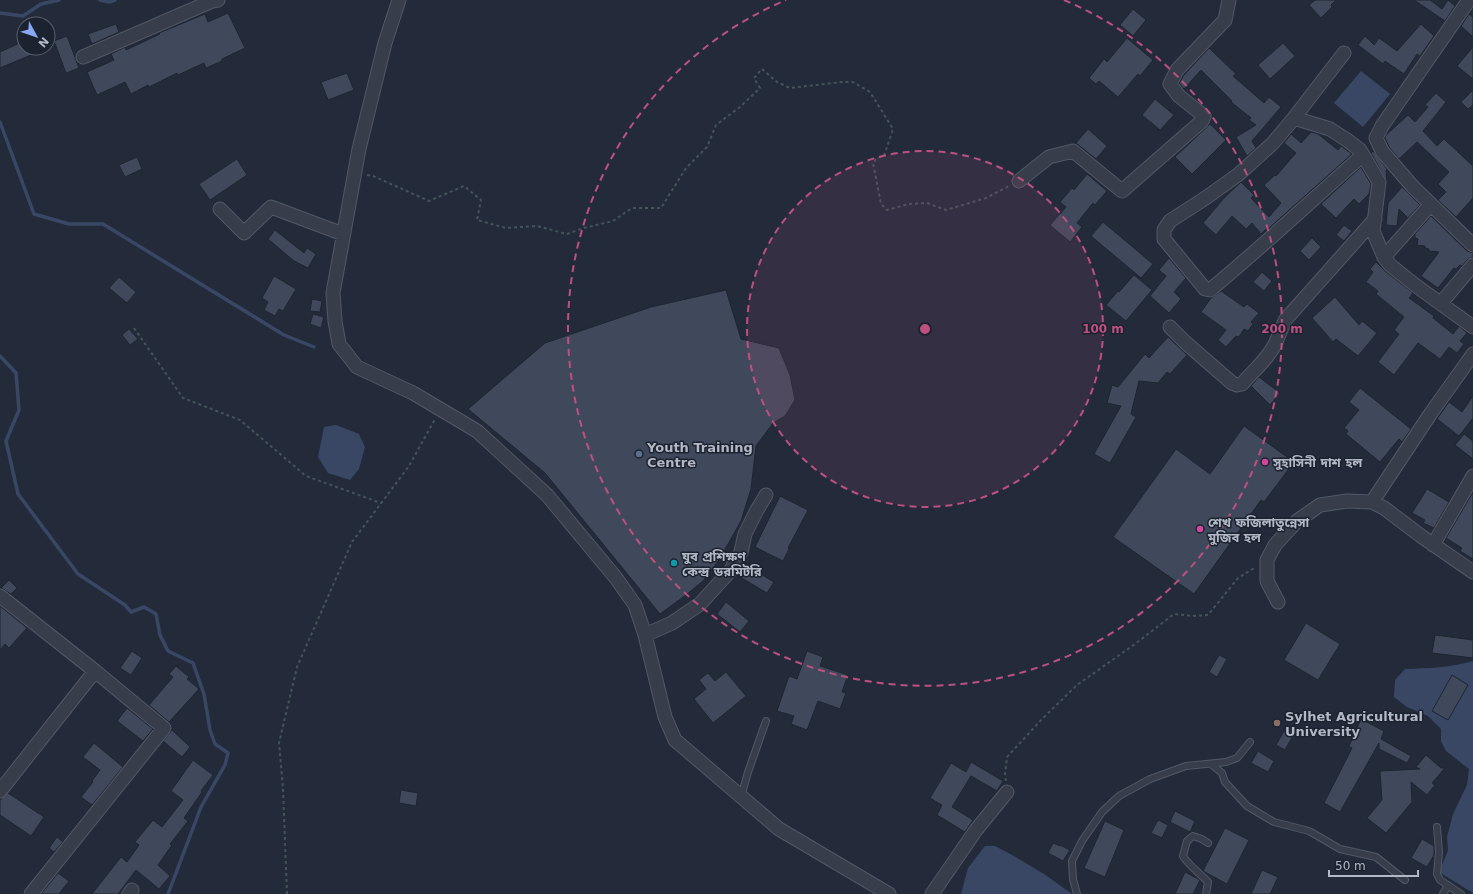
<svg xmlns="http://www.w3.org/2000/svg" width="1473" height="894" font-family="'DejaVu Sans','Noto Sans Bengali',sans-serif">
<rect width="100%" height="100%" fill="#232b3b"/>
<!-- water -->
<path fill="#394764" d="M1361,71L1390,94L1363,127L1334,103Z
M336,425L359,434L365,447L359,469L350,480L328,473L318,457L324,427Z
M1473,661V893L1439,872L1448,851L1447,837L1453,814L1467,785L1469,769L1446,751L1441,741V729L1428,716L1407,707L1394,697L1395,680L1405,669C1429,668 1450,668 1473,661Z
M985,846H995L1014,856L1044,874L1072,894H961L968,868Z"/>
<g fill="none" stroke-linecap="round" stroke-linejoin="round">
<!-- stream -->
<path stroke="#394764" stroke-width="3.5" d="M100,0L109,2L115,0
M0,13L23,16L41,4L59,0
M0,122L34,214L69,224H103L284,335L314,347
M0,356L16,373L19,410L6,441L18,494L78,574L125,605L131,612L144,607L156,614L160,635L168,651L193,663L204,694L210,730L215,744L228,753L225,765L201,807L168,894"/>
</g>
<!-- building -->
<path fill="#40495b" stroke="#1e2532" d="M1315,0H1336L1331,5L1332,7L1321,18L1309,5Z
M1414,0H1430L1442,9L1448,0L1455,6L1445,21Z
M1133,9L1146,20L1133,36L1120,25Z
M228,13L245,48L222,59V61L206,68L204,63L178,75L177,73L149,87L148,85L131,94L125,82L97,95L87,72L114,60L111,54L125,47L126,50L160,34L159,33L205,14L208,22Z
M1469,14L1473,17V37L1461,26Z
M116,24L119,32L92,44L88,34Z
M1421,24L1434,36L1420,56L1417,54L1404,74L1385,61L1383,64L1358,45L1365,36L1374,45L1379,38L1397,51Z
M67,36L79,68L66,73L54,41Z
M1127,38L1153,60L1140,76L1138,74L1118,97L1099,81L1096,84L1089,78L1104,59L1107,62Z
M24,41V48H28L31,55L0,68V52Z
M1283,43L1295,56L1270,79L1258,65Z
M1473,47V79L1457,66Z
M1209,48L1236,74L1233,76L1264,103L1269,97L1281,107L1252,141L1256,148L1247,156L1236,137L1256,125L1249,120L1251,118L1231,102L1232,101L1201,70L1184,89L1179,83L1184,75Z
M347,73L354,90L328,100L321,82Z
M1473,90V105L1468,109L1461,102Z
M1436,93L1446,102L1423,131L1437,146L1444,139L1473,166V198L1456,217L1438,200L1446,192L1438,184L1449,172L1417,142L1399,159L1389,147L1385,138L1386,135L1408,115L1415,122L1428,107L1425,105Z
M1155,99L1174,115L1160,130L1142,115Z
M1210,124L1226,140L1192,174L1175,157Z
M1088,129L1107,146L1096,159L1076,143Z
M1311,132L1318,134L1338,150L1341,146L1352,154L1268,229L1267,228L1261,234L1252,223L1246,229L1232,216L1216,235L1203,223L1224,198L1241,182L1254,195L1251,198L1269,217L1281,203L1264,185L1275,175L1276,176L1296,153L1284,143L1291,134L1301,143Z
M1373,151L1387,169L1386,171L1387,182L1371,153Z
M137,157L142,169L125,177L119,165Z
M237,159L247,175L210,200L199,184Z
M1361,167L1371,184L1369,194L1359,204L1354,199L1336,218L1321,204Z
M1087,174L1107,191L1095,205L1093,203L1077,223L1082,227L1070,242L1050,225L1066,207L1060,202L1072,188L1074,190Z
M1402,187L1420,205L1408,218L1399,209L1397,226L1386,225L1388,203Z
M1431,216L1467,251L1473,253V257L1467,260L1462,266L1460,265L1456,269L1454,268L1438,288L1421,276L1439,252L1429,251V249L1425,248V246L1417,245L1418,239L1415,238V234Z
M1103,222L1153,264L1141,278L1091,236Z
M1344,225L1352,231L1344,241L1336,235Z
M275,230L304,253L307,248L316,254L308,268L294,261L268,239Z
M1312,238L1321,247L1309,260L1300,251Z
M1169,258L1186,278L1174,292L1181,299L1169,313L1150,296L1166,276L1159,270Z
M1376,262L1385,271L1413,293L1409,298L1434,316L1433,318L1453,334L1459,326L1467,333L1460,341L1464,344L1457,353L1449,347L1440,359L1418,343L1394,375L1378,362L1399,334L1394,330L1404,317L1376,294L1378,291L1366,282L1373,272L1370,269Z
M1262,272L1272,281L1264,291L1253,282Z
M1134,275L1152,290L1126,321L1106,305L1118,291L1119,292Z
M274,276L296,289L283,311L279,309L275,316L264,310L268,302L262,298Z
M119,277L136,292L127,303L109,288Z
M726,290L741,339L779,348L790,375L795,400L785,416L773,423L756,446L751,489L741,521L719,560L703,581L686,595L660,614L545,473L468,409L545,343L651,307Z
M1221,291L1244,307L1247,304L1259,313L1251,322L1253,324L1248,331L1244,329L1239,337L1236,336L1226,347L1218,340L1226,330L1201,312L1211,298Z
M1335,297L1359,325L1362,321L1377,333L1358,356L1336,339L1333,342L1312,318Z
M312,299L322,301L320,312L310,311Z
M313,314L324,317L321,328L310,324Z
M129,329L138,339L130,345L122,335Z
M1168,337L1187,355L1170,374L1167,372L1158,383L1139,381L1131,414L1136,417L1110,463L1094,454L1121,406L1107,403L1112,385L1118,387L1145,354L1149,358Z
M1259,377L1280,393L1270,405L1251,386Z
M1360,388L1411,429L1402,442L1399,439L1380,462L1346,434L1348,431L1344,428L1359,410L1349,402Z
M1473,396V418L1459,436L1437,419L1449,402L1462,412Z
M1244,426L1294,462L1264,502L1261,500L1194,594L1113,537L1176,449L1210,474Z
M1464,434L1473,441V459L1455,445Z
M1427,489L1449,502L1434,528L1423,523L1425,520L1412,513Z
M1473,492V559L1460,551L1462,548L1446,538Z
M780,496L808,510L788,548L789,549L783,561L755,547Z
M746,565L774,582L767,593L740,577Z
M9,580L17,588L11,594L1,588Z
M726,602L749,621L740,632L717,614Z
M0,606L27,628L9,648L5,644L0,650Z
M1306,623L1340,644L1318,680L1284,660Z
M1435,635L1473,640V658L1432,653Z
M132,651L142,658L131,675L120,668Z
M807,651L823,657L820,666L848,675L842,692L846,693L840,709L818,701L807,730L791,724L794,716L777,711L789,676L797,679Z
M1219,655L1227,659L1217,677L1209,672Z
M176,666L189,677L187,679L199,689L169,722L149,705L173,677L169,674Z
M726,672L746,696L713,723L694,699L706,689L699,680L708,673L715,681Z
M1452,675L1468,685L1448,720L1432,711Z
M127,708L153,729L143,741L117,721Z
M1361,719L1384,731L1381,739L1411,756L1407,763L1379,749V743L1340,812L1324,803L1352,748L1349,746Z
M1287,726L1296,730L1285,750L1276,745Z
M172,730L190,747L182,757L163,741Z
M94,743L123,767L92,805L81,797L93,782L92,781L100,770L83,757Z
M1258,751L1274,761L1268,772L1251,763Z
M1426,755L1441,768H1445L1432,783L1435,785L1427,795L1411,782L1412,802L1386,833L1367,818L1382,800L1380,771L1420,769L1416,767Z
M193,760L213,775L201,791L202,792L184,818L188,821L170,844L172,845L158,865L170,876L159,889L136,870L118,894H92L121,857L127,862L139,845L135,842L153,820L162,827L183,800L171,791Z
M971,762L1003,781L997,791L971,776L952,807L973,820L965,832L937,815L942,805L930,798L951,763L966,772Z
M401,790L418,793L416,806L399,803Z
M8,793L44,817L31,836L0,815V800Z
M1175,811L1195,821L1190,832L1170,822Z
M1158,820L1168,825L1162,838L1151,833Z
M1105,821L1124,830L1105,877L1084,868Z
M1225,828L1249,840L1227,884L1203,871Z
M57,837L63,842L54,852L49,848Z
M1422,839L1434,846V855L1427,867L1411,858Z
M1053,843L1060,846V845L1070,850L1063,861L1048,853Z
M1262,870L1278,877L1270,894H1251Z
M1185,872L1200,880L1193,894H1175Z
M58,873L69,881L59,894H41Z"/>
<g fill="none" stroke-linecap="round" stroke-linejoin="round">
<defs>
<path id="service" d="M1212,765L1222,773L1225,782L1247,806L1274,822L1309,831L1340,849L1376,857L1405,880
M741,797L748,772L766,721
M1437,827L1439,852L1437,874L1440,880L1461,894
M1077,894L1073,879L1072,861L1082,841L1102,812L1119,796L1150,779L1186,766L1226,762L1237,758L1250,742
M1206,894L1208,882C1200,873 1189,866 1183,856L1187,841L1193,836L1202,839L1208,843
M1443,894L1448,885"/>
<path id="minor" d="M399,0L385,43L359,149L333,293L335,321L339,344L357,367L413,393L477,431L547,495L616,578L635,605L645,635L665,717L675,740L779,829L889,894
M1469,0L1382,126L1376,138L1382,151L1413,187L1473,245
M83,57L212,1L218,0
M1294,118L1344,53
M1363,155C1312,200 1262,247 1210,290L1205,289L1164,239V230L1170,221L1207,197L1239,174L1273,143L1294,118L1330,129L1347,140L1360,150L1379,182L1373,231L1384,257L1390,265L1415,285L1473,327
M1019,181L1049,157L1073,151L1122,191L1202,121L1204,116L1179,96L1170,84L1177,70L1225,20L1229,0
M220,209L244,233L271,207L343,234
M1384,257L1431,204
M1441,303L1473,265
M1170,327L1186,343L1232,383L1237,385L1242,384C1253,371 1269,358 1276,342C1279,334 1282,327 1286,319L1375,219
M1372,502L1431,413L1473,354
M1433,545L1473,476
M0,596L95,671L164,728L31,894
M1278,602L1267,581V560L1275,545L1297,521L1320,505L1347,501L1372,502L1384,508L1421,536L1473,572
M645,635L672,623L700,604L731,570L741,552L745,534L757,510L766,495
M0,791L95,671
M129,894L132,890
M932,894L976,830L1007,792"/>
</defs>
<!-- service casing -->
<use href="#service" stroke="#525866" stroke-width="8"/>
<!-- minor casing -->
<use href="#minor" stroke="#525866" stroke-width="15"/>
<!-- path -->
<path stroke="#435459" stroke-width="2" stroke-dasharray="3 3" stroke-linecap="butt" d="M367,175L373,176L429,201L464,186L481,200L477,220L506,228L537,226L567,234L584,228L613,221L632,208H661L686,168L707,147L716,125L740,107L760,88L754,78L762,69L777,82L790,88L842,82H853L870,92L893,129L884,156L877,158L873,163L881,204L887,210L909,204L927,203L946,210L986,198L1009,186
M134,328L183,398L240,420L306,476L381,503
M1006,781L1005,774L1007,757L1042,719L1077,685L1135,644L1174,614L1193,616L1208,615L1238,578L1256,567
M287,894L283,788L279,743L297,667L352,542L409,466L435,419"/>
<!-- service -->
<use href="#service" stroke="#373d4b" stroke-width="6"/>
<!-- minor -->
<use href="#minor" stroke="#373d4b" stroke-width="13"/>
</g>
<!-- distance rings -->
<circle cx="925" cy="329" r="178" fill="#bd5081" fill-opacity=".12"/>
<g fill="none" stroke="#bd5081" stroke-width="2" stroke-dasharray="7 5">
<circle cx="925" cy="329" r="178"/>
<path d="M1064 0A357 357 0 1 1 786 0"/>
</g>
<!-- markers -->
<circle fill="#5c6f8a" stroke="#1c2330" stroke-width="1.5" cx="639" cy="454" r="4"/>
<g fill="#d1479c" stroke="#1c2330" stroke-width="1.5">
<circle cx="1265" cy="462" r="4"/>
<circle cx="1200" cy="529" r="4"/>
</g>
<circle fill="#0f9aa8" stroke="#1c2330" stroke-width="1.5" cx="674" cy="563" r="4"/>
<circle fill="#8d6e63" stroke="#1c2330" stroke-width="1.5" cx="1277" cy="723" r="4"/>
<g text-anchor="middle" stroke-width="3" stroke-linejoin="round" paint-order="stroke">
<!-- poi labels -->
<g font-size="13" font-weight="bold" fill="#b3b8c7" stroke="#1c2330" text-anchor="start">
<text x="647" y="452">Youth Training<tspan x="647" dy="15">Centre</tspan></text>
<text x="1273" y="467">সুহাসিনী দাশ হল</text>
<text x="1208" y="527">শেখ ফজিলাতুন্নেসা<tspan x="1208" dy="15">মুজিব হল</tspan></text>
<text x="682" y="561">যুব প্রশিক্ষণ<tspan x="682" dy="15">কেন্দ্র ডরমিটরি</tspan></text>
<text x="1285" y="721">Sylhet Agricultural<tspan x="1285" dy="15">University</tspan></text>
</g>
</g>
<circle cx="925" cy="329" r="6" fill="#bd5081" stroke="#1c2330" stroke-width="2"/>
<g font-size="12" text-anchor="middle" font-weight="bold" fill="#bd5081" stroke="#1c2330" stroke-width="3" stroke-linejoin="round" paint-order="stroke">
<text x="1103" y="333">100 m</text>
<text x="1282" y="333">200 m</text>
</g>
<!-- north arrow -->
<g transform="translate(36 36) rotate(130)"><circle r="19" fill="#1c2330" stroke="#585f6c"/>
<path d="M0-3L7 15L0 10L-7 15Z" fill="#8aa8f5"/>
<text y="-6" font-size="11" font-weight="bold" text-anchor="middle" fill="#b3b8c7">N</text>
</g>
<!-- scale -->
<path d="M1329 870v6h89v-6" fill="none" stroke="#b3b8c7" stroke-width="2"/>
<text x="1335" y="870" font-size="12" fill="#b3b8c7" stroke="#1c2330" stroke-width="3" paint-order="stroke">50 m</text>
</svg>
